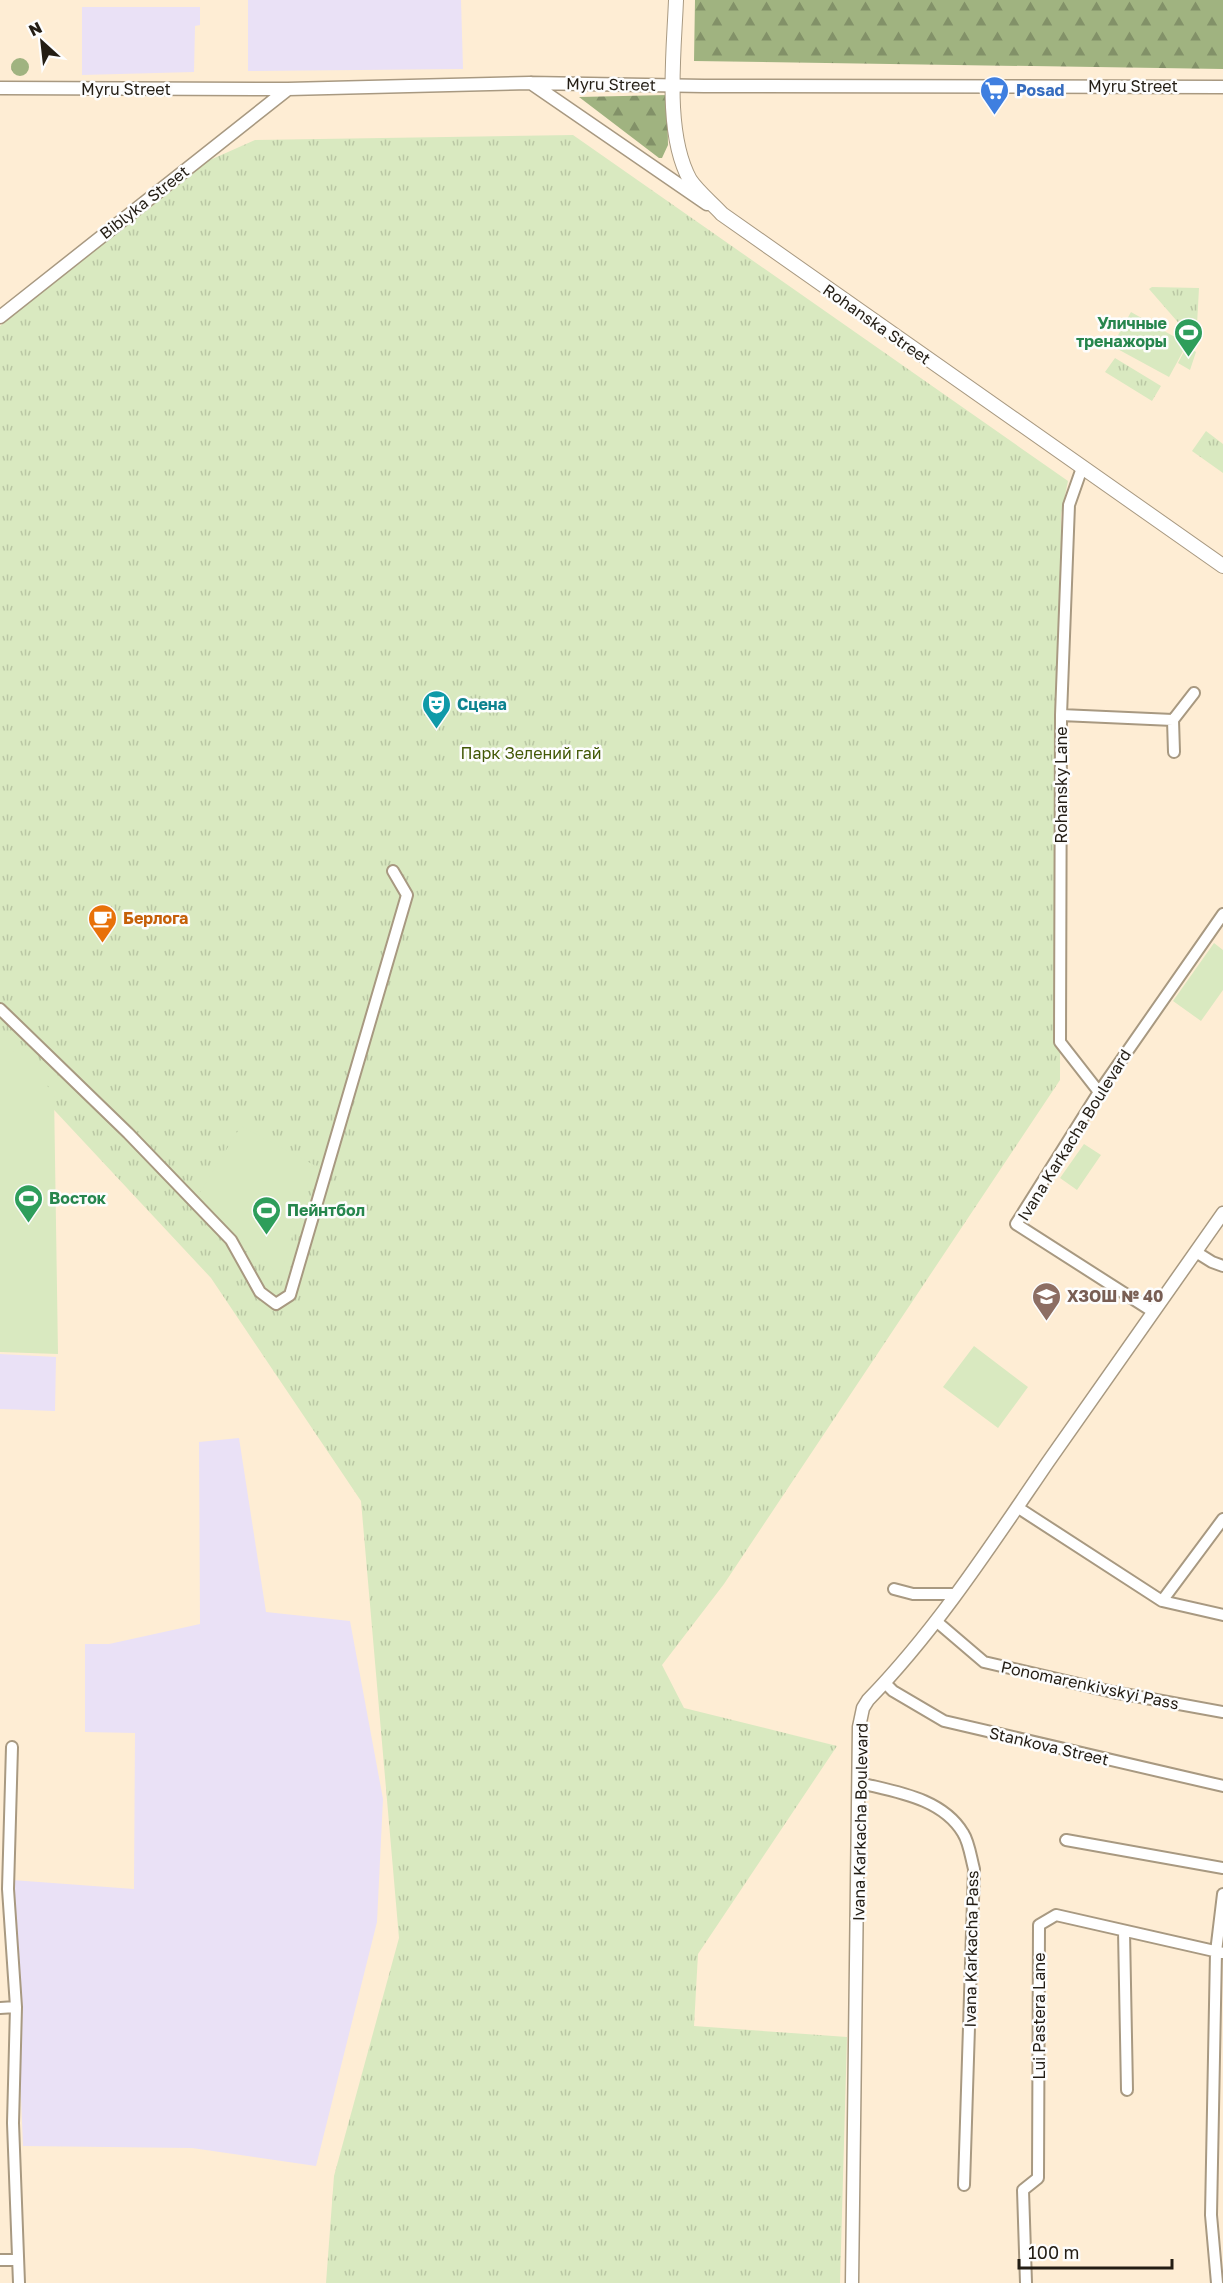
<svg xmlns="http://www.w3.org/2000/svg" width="1223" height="2283" font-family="'Golos Text',sans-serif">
<defs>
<pattern id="forest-firs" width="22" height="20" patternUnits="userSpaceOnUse" patternTransform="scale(1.5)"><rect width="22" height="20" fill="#a0b380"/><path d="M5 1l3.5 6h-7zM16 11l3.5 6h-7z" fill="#829168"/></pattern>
<pattern id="park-tufts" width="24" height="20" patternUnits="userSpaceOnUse" patternTransform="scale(1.5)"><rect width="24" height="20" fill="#d9e9c0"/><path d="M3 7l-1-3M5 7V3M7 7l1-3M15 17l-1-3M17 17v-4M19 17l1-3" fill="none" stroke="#bac7a4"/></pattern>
</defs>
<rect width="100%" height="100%" fill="#feedd4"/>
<!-- industrial -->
<path fill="#eae1f6" d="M248,0H461L463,69L248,71Z
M82,7H200V25L195,26L194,72L82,75Z
M0,1354L56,1357L55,1411L0,1409Z
M239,1438L266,1612L350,1621L383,1799L377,1922L316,2166L192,2148L23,2146L12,1880L134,1889L135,1733L85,1732V1644H109L200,1624L199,1442Z"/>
<!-- forest -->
<path fill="url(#forest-firs)" d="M695,0H1223V69L694,61Z
M11 67a9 9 0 1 1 18 0a9 9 0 1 1-18 0Z
M667,95L668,145L662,158H659L579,97Z"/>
<!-- park -->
<path fill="url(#park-tufts)" d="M573,135L1068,481L1061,515L1060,1080L724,1584L662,1665L684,1708L837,1746L698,1954L694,2026L847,2037L840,2283H326L334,2176L399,1938L361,1501L211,1278L0,1052V326L201,164L255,140Z
M1152,287L1199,288L1196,343L1149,289Z
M1115,358L1161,386L1152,401L1105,372Z
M1206,431L1223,444V473L1192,451Z"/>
<!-- garden -->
<path fill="#d9e9c0" d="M1131,312L1187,344L1169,377L1112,346Z
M1187,346L1196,352L1190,370L1178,363Z
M1214,943L1223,950V990L1201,1021L1173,1001Z
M0,1037L54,1093L58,1354L0,1352Z
M241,1126L314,1165L280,1276L199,1194Z
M1084,1144L1101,1155L1077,1190L1060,1178Z
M974,1346L1028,1387L998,1428L943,1387Z"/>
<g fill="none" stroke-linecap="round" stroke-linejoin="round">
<defs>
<path id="minor" d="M1082,468L1069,505L1061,715L1060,1042L1099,1092
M1061,715L1173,720
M1174,752L1173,720L1194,693
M0,1009L128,1133L231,1240L260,1292L276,1304L290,1295L407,895L393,871
M1196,1252L1212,1262L1223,1266
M1152,1311L1016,1224L1099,1092L1223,914
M1017,1507L1162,1601L1223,1615
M894,1589L913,1594H955
M1162,1601L1223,1519
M936,1621L984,1662L1113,1692L1223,1712
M885,1683L893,1691L944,1721L1223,1786
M12,1747L8,1889L16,2007L13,2123L19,2283
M860,1783C896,1792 942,1798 963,1833C969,1842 971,1858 974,1869L964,2185
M1066,1840L1223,1868
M1124,1931L1127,2090
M0,2008L16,2007
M0,2260H18
M1026,2283L1023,2190L1038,2178L1039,1925L1056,1915L1223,1953
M1217,2283L1211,2215L1216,1952L1223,1894"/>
<path id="tertiary" d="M531,83L707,204
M0,88L288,89L530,83L704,86L1223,87
M0,317L288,89
M852,2283L859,1727L863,1708L868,1700C937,1629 992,1544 1048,1462C1106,1379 1164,1296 1223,1213"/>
<path id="secondary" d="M676,0C674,53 664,133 690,180C698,192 712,203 722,214L1223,566"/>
</defs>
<!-- minor casing -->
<use href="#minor" stroke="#a89981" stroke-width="14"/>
<!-- tertiary casing -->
<use href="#tertiary" stroke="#a89981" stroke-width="15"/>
<!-- secondary casing -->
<use href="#secondary" stroke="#a89981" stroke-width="16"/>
<!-- minor -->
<use href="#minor" stroke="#fff" stroke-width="10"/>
<!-- tertiary -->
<use href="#tertiary" stroke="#fff" stroke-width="12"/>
<!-- secondary -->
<use href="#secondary" stroke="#fff" stroke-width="14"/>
</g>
<!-- icons -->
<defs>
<symbol id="supermarket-pin" viewBox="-11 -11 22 30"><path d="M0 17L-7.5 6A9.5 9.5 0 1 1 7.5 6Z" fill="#3f7fe0" stroke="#fdfdfd"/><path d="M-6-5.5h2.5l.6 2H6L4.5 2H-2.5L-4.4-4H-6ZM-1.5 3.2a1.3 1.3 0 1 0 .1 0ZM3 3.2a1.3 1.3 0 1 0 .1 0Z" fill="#fff"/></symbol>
<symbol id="stadium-pin" viewBox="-11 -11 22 30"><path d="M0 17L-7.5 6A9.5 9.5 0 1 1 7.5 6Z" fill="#2e9e5b" stroke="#fdfdfd"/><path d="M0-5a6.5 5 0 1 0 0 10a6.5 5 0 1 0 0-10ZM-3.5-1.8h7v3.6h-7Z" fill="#fff"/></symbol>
<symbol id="theatre-pin" viewBox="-11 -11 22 30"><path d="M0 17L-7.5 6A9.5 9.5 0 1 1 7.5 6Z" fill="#0f9aa8" stroke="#fdfdfd"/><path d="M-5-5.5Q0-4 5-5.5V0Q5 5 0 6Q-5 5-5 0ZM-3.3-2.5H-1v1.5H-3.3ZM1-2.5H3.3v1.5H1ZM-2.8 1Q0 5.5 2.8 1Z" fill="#fff"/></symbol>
<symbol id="cafe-pin" viewBox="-11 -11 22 30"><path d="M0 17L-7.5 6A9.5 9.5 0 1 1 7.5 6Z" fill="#e8710a" stroke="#fdfdfd"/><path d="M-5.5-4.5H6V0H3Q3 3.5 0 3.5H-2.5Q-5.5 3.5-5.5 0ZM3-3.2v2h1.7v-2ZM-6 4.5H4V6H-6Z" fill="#fff"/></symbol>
<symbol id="school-pin" viewBox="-11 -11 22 30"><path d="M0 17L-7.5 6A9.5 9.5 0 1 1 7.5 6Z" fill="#8d6e63" stroke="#fdfdfd"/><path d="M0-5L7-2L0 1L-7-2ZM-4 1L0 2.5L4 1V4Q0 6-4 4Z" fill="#fff"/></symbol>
</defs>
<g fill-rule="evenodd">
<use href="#supermarket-pin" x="978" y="74" width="33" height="45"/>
<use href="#stadium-pin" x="1172" y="316" width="33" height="45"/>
<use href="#theatre-pin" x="420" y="688" width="33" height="45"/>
<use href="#cafe-pin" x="86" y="902" width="33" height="45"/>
<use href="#stadium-pin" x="12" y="1182" width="33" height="45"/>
<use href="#stadium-pin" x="250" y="1194" width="33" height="45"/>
<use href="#school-pin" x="1030" y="1280" width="33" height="45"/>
</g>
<g text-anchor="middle" stroke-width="5" stroke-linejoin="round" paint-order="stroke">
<!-- street labels -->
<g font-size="16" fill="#231d14" stroke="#fdfdfd">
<text transform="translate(611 84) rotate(1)" y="6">Myru Street</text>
<text x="1133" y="92">Myru Street</text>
<text x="126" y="95">Myru Street</text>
<text transform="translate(144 202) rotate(-38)" y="6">Biblyka Street</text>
<text transform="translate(877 324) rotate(35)" y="6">Rohanska Street</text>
<text transform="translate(1061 785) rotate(-90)" y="6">Rohansky Lane</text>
<text transform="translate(1074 1135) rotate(-58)" y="6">Ivana Karkacha Boulevard</text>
<text transform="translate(1090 1685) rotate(12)" y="6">Ponomarenkivskyi Pass</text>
<text transform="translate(1049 1746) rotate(13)" y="6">Stankova Street</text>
<text transform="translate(860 1822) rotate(-89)" y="6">Ivana Karkacha Boulevard</text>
<text transform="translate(971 1949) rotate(-89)" y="6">Ivana Karkacha Pass</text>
<text transform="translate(1039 2016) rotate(-90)" y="6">Lui Pastera Lane</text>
</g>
<!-- shop labels -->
<g font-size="16" font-weight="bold" fill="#366cbe" stroke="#fdfdfd" text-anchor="start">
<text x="1016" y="96">Posad</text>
</g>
<!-- leisure labels -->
<g font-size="16" font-weight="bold" fill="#27864d" stroke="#fdfdfd" text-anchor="start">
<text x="1167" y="329" text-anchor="end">Уличные<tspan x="1167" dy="18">тренажоры</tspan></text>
<text x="49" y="1204">Восток</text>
<text x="287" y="1216">Пейнтбол</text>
</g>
<!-- culture labels -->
<g font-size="16" font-weight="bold" fill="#0d838f" stroke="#fdfdfd" text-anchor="start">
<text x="457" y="710">Сцена</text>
</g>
<!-- park labels -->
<g font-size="16" fill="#425806" stroke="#fdfdfd">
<text x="531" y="759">Парк Зелений гай</text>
</g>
<!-- food labels -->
<g font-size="16" font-weight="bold" fill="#c56008" stroke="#fdfdfd" text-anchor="start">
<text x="123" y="924">Берлога</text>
</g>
<!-- education labels -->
<g font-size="16" font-weight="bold" fill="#785e54" stroke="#fdfdfd" text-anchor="start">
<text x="1067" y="1302">ХЗОШ № 40</text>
</g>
</g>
<!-- north arrow -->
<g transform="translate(42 42) rotate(333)" stroke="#fdfdfd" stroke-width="4.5" paint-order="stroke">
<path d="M0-4.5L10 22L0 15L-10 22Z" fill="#231d14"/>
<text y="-9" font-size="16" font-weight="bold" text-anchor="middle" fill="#231d14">N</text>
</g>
<!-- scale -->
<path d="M1019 2259v9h153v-9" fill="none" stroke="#231d14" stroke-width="3"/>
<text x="1028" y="2259" font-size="18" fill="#231d14" stroke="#fdfdfd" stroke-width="4.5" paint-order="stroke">100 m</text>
</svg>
